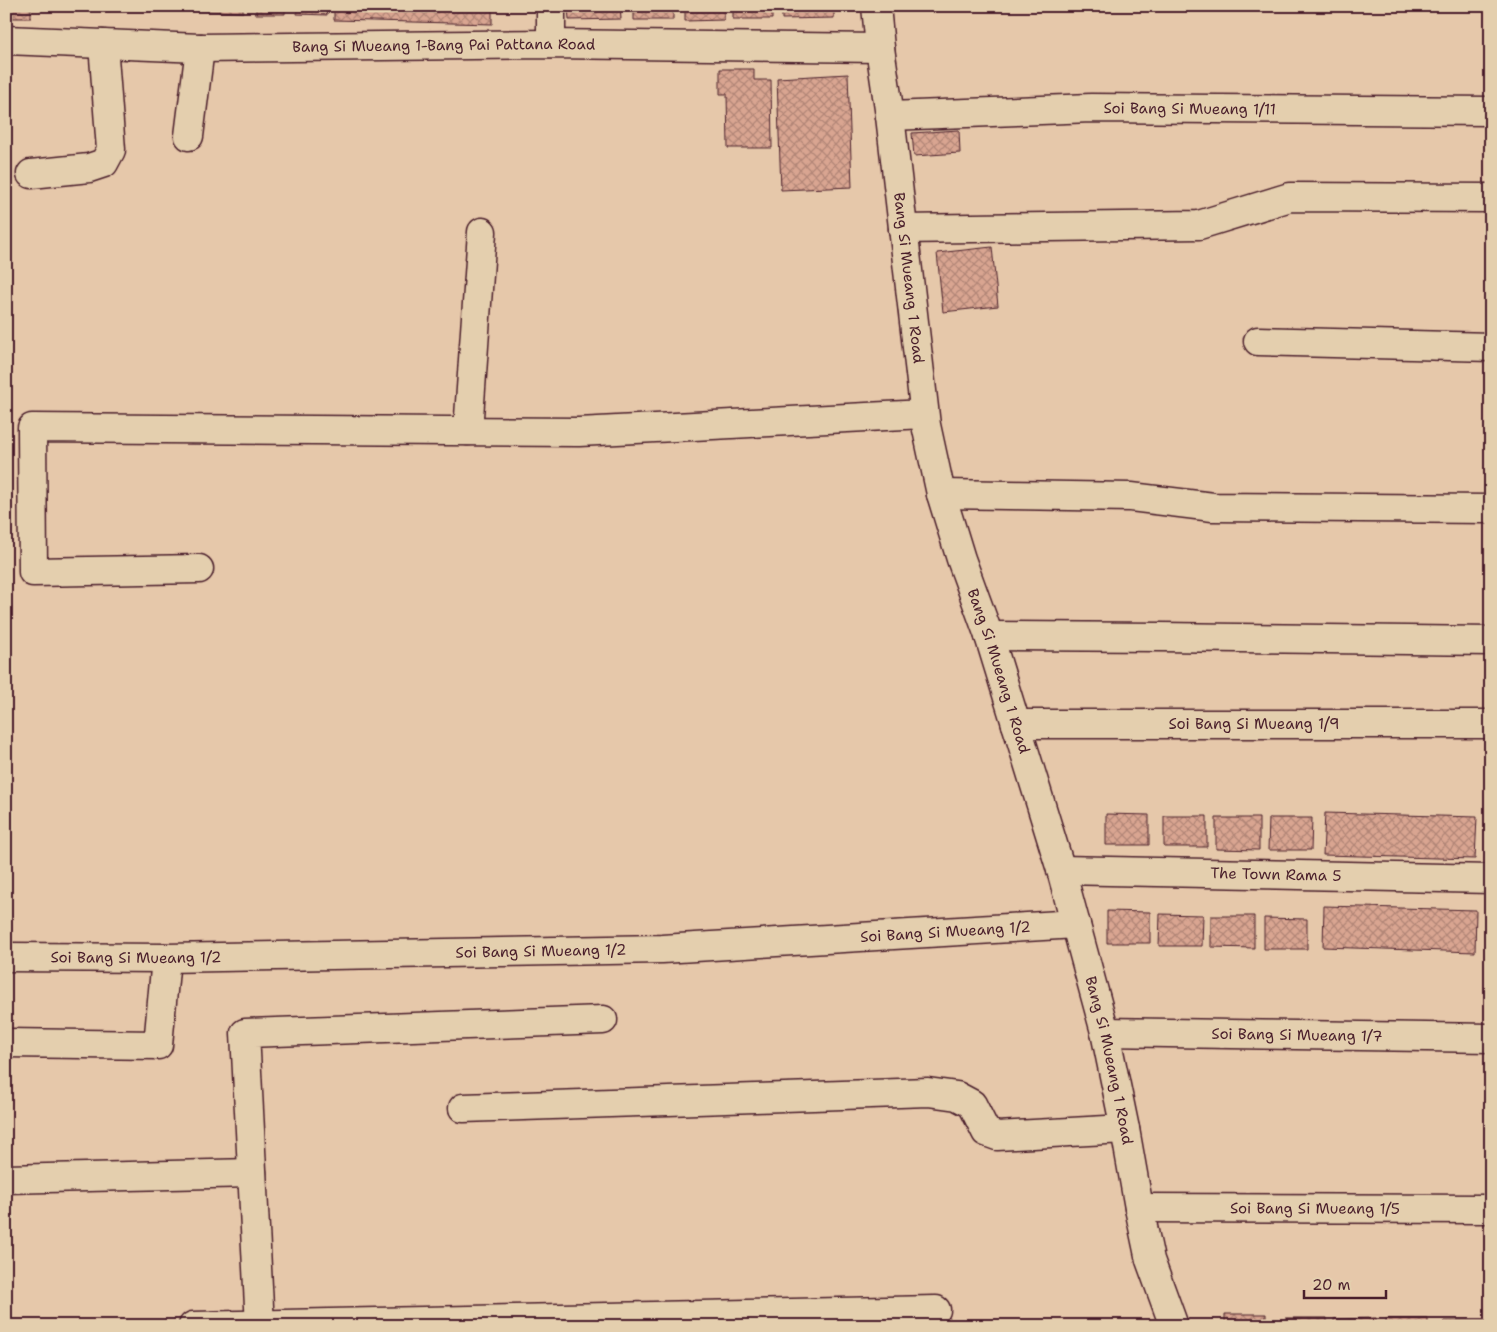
<svg xmlns="http://www.w3.org/2000/svg" width="1497" height="1332" font-family="'Shantell Sans',sans-serif">
<defs>
<pattern id="building-cross-hatch" width="8" height="8" patternUnits="userSpaceOnUse" patternTransform="scale(1.25)"><rect width="8" height="8" fill="#d9a591"/><path d="M0 0l8 8M0 8l8-8" fill="none" stroke="#b28677"/></pattern>
</defs>
<rect width="100%" height="100%" fill="#e6c8aa"/>
<filter id="ink" filterUnits="userSpaceOnUse"><feTurbulence type="fractalNoise" baseFrequency=".02" numOctaves="2"/><feDisplacementMap in="SourceGraphic" scale="10" xChannelSelector="R" yChannelSelector="G"/><feConvolveMatrix kernelMatrix="1 2 1 2 8 2 1 2 1" color-interpolation-filters="sRGB"/></filter>
<g filter="url(#ink)">
<!-- building -->
<path fill="url(#building-cross-hatch)" stroke="#4a1f2b" d="M6,6H31V18H6Z
M40,6H70V11L40,10Z
M82,6H111V11H82Z
M122,6H243V12L122,8Z
M256,6H285V14H256Z
M297,6H327V15L297,14Z
M334,6H492V24L334,20Z
M568,6H620L621,19L569,20Z
M634,6H673V20H634Z
M685,6H724V20L685,21Z
M733,6H772V19H733Z
M782,6H834V18L782,19Z
M720,69H754V80H771L772,148H728L727,94H720Z
M848,74L852,187L781,190L777,78Z
M959,130L960,153L914,156L912,133Z
M992,247L998,306L943,312L937,253Z
M1325,813L1477,817L1475,859L1323,855Z
M1106,814L1149,815V845H1106Z
M1164,816H1207V847H1164Z
M1216,818H1259V850L1216,849Z
M1269,818H1312L1311,850H1268Z
M1324,906L1476,910L1475,952L1323,947Z
M1107,911L1150,912V943H1107Z
M1160,914L1203,915L1202,946H1159Z
M1211,916H1254V948L1211,947Z
M1264,918L1307,919V949H1264Z
M1225,1314H1266V1326H1225Z
M1286,1318H1327V1326H1286Z
M1376,1318V1326H1334V1319Z
M1386,1319H1428V1326H1386Z
M1444,1321H1486V1326H1444Z"/>
<g fill="none" stroke-linecap="round" stroke-linejoin="round">
<defs>
<g id="minor">
<path d="M551,6V44"/>
<path id="s1" d="M876,6L880,48L890,116L926,425L941,494L961,559L989,636L1061,870L1105,1032L1125,1129L1139,1208L1150,1260L1174,1326"/>
<path id="s2" d="M6,40L200,48L551,44L880,48"/>
<path id="s3" d="M890,116L1091,108L1491,111"/>
<path d="M189,136L200,48"/>
<path d="M31,174L89,168L104,163L111,150L103,44"/>
<path d="M903,229L1199,225L1290,197L1491,198"/>
<path d="M1258,341L1491,347"/>
<path d="M468,431L482,232"/>
<path d="M941,494L1131,497L1213,507L1491,509"/>
<path d="M199,569L33,572L32,428L579,432L924,414"/>
<path d="M989,636L1161,637L1491,641"/>
<path id="s4" d="M1016,724H1491"/>
<path id="s5" d="M1061,870L1491,879"/>
<path id="s6" d="M6,957L166,958L662,949L1076,924"/>
<path id="s7" d="M1105,1032L1491,1038"/>
<path d="M6,1043L158,1045L166,958"/>
<path d="M463,1108L928,1092L957,1096L972,1104L986,1132L997,1136L1125,1129"/>
<path d="M6,1179L252,1173"/>
<path id="s8" d="M1139,1208L1491,1209"/>
<path d="M193,1326L936,1310"/>
<path d="M260,1326L245,1033L603,1020"/>
</g>
</defs>
<!-- minor casing -->
<use href="#minor" stroke="#4a1f2b" stroke-width="31"/>
<!-- minor -->
<use href="#minor" stroke="#e4cfae" stroke-width="28"/>
</g>
</g>
<g text-anchor="middle" stroke-width="5" stroke-linejoin="round" paint-order="stroke">
<!-- street labels -->
<g font-size="15" fill="#4a1f2b" stroke="#e4cfae">
<text dy="5" stroke="none"><textPath href="#s2" startOffset="438">Bang Si Mueang 1-Bang Pai Pattana Road</textPath></text>
<text dy="5" stroke="none"><textPath href="#s3" startOffset="300">Soi Bang Si Mueang 1/11</textPath></text>
<text dy="5" stroke="none"><textPath href="#s1" startOffset="274">Bang Si Mueang 1 Road</textPath></text>
<text dy="5" stroke="none"><textPath href="#s1" startOffset="679">Bang Si Mueang 1 Road</textPath></text>
<text dy="5" stroke="none"><textPath href="#s4" startOffset="238">Soi Bang Si Mueang 1/9</textPath></text>
<text dy="5" stroke="none"><textPath href="#s5" startOffset="215">The Town Rama 5</textPath></text>
<text dy="5" stroke="none"><textPath href="#s6" startOffset="940">Soi Bang Si Mueang 1/2</textPath></text>
<text dy="5" stroke="none"><textPath href="#s6" startOffset="535">Soi Bang Si Mueang 1/2</textPath></text>
<text dy="5" stroke="none"><textPath href="#s6" startOffset="130">Soi Bang Si Mueang 1/2</textPath></text>
<text dy="5" stroke="none"><textPath href="#s7" startOffset="192">Soi Bang Si Mueang 1/7</textPath></text>
<text dy="5" stroke="none"><textPath href="#s1" startOffset="1084">Bang Si Mueang 1 Road</textPath></text>
<text dy="5" stroke="none"><textPath href="#s8" startOffset="176">Soi Bang Si Mueang 1/5</textPath></text>
</g>
</g>
<!-- margin -->
<rect width="1497" height="1332" fill="none" stroke="#e4cfae" stroke-width="25"/>
<rect x="12" y="12" width="1472" height="1307" fill="none" stroke="#4a1f2b" stroke-width="2" filter="url(#ink)"/>
<!-- scale -->
<path d="M1304 1290v8h82v-8" fill="none" stroke="#4a1f2b" stroke-width="2.5"/>
<text x="1312" y="1290" font-size="15" fill="#4a1f2b" stroke="#e4cfae" stroke-width="4" paint-order="stroke">20 m</text>
</svg>
